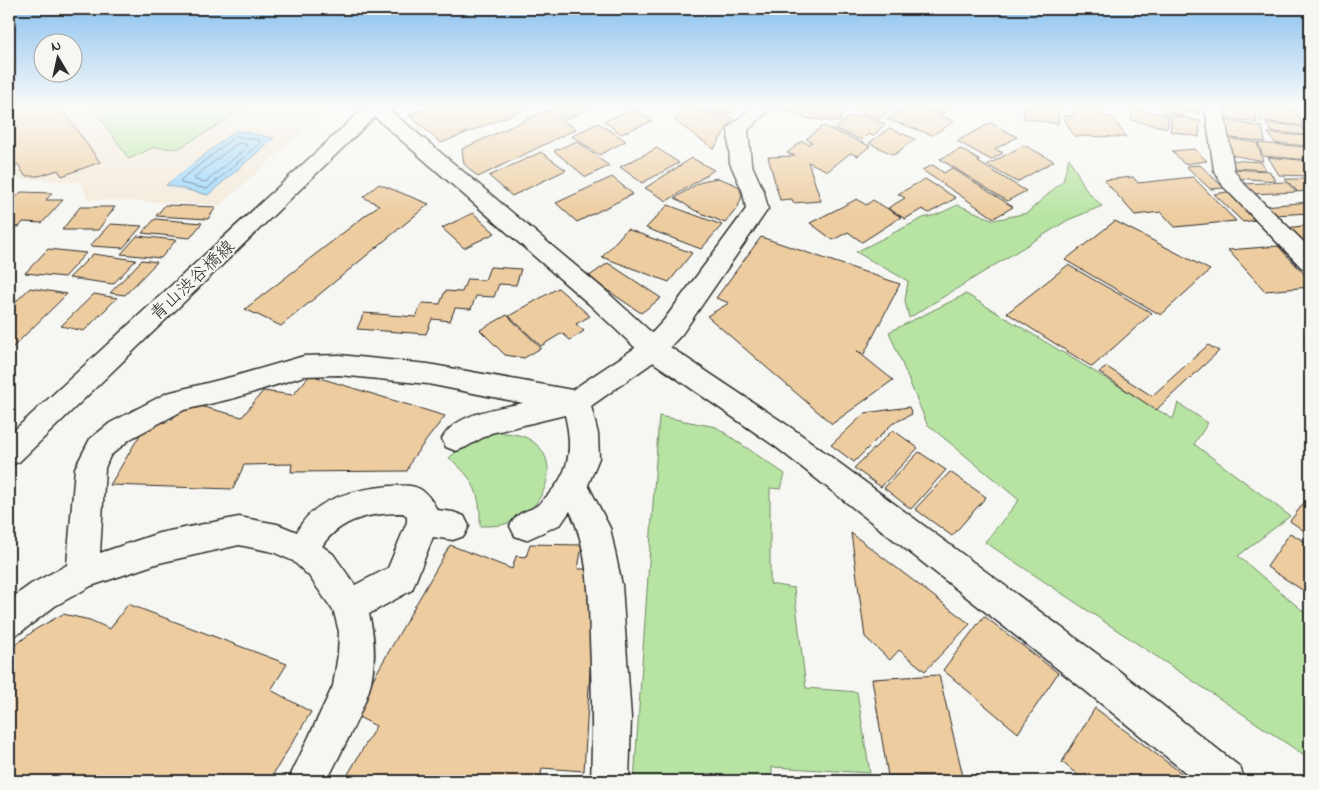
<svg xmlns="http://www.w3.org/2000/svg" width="1319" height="790" font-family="'Indie Flower','Klee One',sans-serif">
<rect width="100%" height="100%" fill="#f6f6f2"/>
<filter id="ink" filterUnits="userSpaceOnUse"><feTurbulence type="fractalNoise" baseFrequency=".02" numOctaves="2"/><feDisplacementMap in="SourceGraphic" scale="10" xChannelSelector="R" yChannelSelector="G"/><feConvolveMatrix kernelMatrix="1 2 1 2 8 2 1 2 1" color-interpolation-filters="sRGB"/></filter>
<g filter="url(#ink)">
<!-- built -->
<path fill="#f3e9d9" d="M9,107H331L220,205L88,199L80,182L9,178Z"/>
<!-- green -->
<path fill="#b7e4a2" stroke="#718866" d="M92,107H248L178,149L154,147L129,159Z
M1069,158L1087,191L1102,206L1068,220L909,318L905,301L908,281L856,252L923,218L936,215L958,205L994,220L1027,213L1063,181Z
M966,294L1173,419L1178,403L1208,423L1194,444L1290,516L1238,556L1310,617V759L985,542L1019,500L927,424L889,332Z
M659,416L716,427L785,474L781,489L770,488V584L794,588L806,688L857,692L870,773L772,767V781H634Z
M492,432C505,433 521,433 532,441C564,463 543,508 514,521C503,526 492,526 480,526C481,494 474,478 449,458L466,442Z"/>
<!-- water -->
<path fill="#9ad5fa" stroke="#6e91a7" d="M236,130L274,138L208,195L166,185Z"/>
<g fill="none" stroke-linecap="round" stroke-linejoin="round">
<!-- shore -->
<path stroke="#576f7e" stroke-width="1" d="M236,136L259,140L260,143L207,189L181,183V180Z
M238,143L246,144L247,147L206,182L195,180V177Z"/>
</g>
<!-- building -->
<path fill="#edcc9f" stroke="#2b2b2b" d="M9,107H60L100,162L62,176L58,170L39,176H25L18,164L9,168Z
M431,107H531L441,143L409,115Z
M550,107H594L566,119Z
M685,107L733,118L714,149L675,121Z
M699,107H740L730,114Z
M777,107H828L842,112L840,122L805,118Z
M844,107H892L878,119Z
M906,107H923L954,122L932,135L887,119Z
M927,107H953L942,114Z
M1025,107H1059L1058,124L1023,118Z
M1069,107H1099L1106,117H1113L1126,137L1074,136L1063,116H1075Z
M1162,107H1198L1199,114L1184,111V116L1162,112Z
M1221,107H1255L1257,123L1222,117Z
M1257,107H1276L1296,110L1303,126L1261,121Z
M1133,108L1169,116L1167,128L1131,120Z
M634,109L652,121L621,134L604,121Z
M547,110L576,129L478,177L464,164L462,149Z
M1172,115L1200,121L1199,137L1170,131Z
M850,116L854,118L856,116H864L885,124L873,136L868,134L862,140L835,129Z
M1223,120L1262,127L1265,142L1224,137Z
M598,123L626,141L599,155L572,136Z
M991,123L1017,137L995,149L1003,153L991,160L957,141Z
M1266,123L1301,126L1307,135L1272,132Z
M823,126L870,146L858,156L850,153L828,171L808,162L821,201L793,203L792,199L780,200L768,157L795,156L787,153L802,141L809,144L812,142L806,139Z
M889,128L915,139L894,155L869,143Z
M1268,133L1306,136L1310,142V146L1275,143Z
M1221,137L1257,143L1263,161L1226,154Z
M577,141L609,166L586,177L554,151Z
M1258,143L1306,147L1310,155V160L1263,156Z
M1024,145L1054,161L1017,182L987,165Z
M657,148L679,163L642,183L620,167Z
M961,149L980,161L978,162L1026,191L1007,201L940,159Z
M1194,149L1207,161L1184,164L1172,151Z
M541,152L566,170L512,196L489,176Z
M1268,157L1310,161V176L1279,175Z
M692,158L714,170L667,201L645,188Z
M1229,160L1261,162L1266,170L1234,168Z
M933,165L944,173L952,168L1013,207L994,218L922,170Z
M1200,165L1224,188L1210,189L1186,166Z
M1231,169L1269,171L1276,181L1237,178Z
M612,177L633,194L577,222L556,203Z
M1133,177L1138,183L1193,177L1236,221L1175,227L1161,212L1135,215L1104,180Z
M718,178L734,184L739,187L742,196L738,207L725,223L694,210L675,198L697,184L706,180Z
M925,179L956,198L929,213L922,209L905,219L888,208L905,198L898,194Z
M1285,179H1310V190L1298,192Z
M1286,182L1297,192L1252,194L1242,184Z
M379,184L429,204L281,326L245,309L379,205L363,197Z
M21,192L52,193L46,200H63L42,223L23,222L19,227L9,226V205Z
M1227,192L1256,220L1243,222L1214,194Z
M857,199L866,205L873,200L901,217L862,242L848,232L833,240L810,223Z
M1310,202V213L1274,215L1264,206Z
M165,205L216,207L208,219L156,216Z
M668,205L722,225L701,249L646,228Z
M80,207H115L98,230H62Z
M473,213L495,233L464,248L442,228Z
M155,219L202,223L190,238L142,233Z
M1115,221L1210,270L1161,315L1065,260Z
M110,224L142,226L123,248L90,246Z
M1310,225V243L1304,244L1286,228Z
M627,229L692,253L669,282L602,257Z
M137,236L176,240L161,258L121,254Z
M761,237L900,284L864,354L857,351L893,380L832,424L707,316L729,303L716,298Z
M1278,246L1310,280V287L1265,291L1228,250Z
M48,249L86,253L64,277L25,273Z
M93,254L136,260L113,284L69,278Z
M142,260L157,262L125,295L110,293Z
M608,263L661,298L641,313L588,277Z
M1068,265L1152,313L1092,367L1007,313Z
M490,267L521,269L516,285L499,284L494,297L476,296L471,309L455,308L450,321L432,319L426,334L357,329L364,313L416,317L422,303L440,304L445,291L462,292L467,279L485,280Z
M30,288L67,294L11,349H9V308Z
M558,288L590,316L576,324L584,331L570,340L562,333L541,346L509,316Z
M94,294L117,298L84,331L61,326Z
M507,315L541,348L524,358L505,355L480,330Z
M1208,345L1219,351L1156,410L1099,372L1107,367L1152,396Z
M310,375L445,416L412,459L407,471L291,472L292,464L244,465L233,489L110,485L147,423L169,422L188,403L242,417L263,391L293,395Z
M909,407L912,414L892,424L854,462L831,445L865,413Z
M893,430L918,448L881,487L854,468Z
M919,452L946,470L911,509L884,488Z
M950,472L986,497L952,536L915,509Z
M1310,495V535L1290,521Z
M851,533L970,624L925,671L899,650L890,660L865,637Z
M1290,533L1310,545V595L1267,567Z
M530,544L582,545L578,569H596L584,771L542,768L540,781H344L376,726L353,714L450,545L512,569L516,556L526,557Z
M128,604L287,664L271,690L311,712L269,781H9V650L36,629L63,614L90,620L110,629Z
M984,616L1058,673L1018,733L943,670Z
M939,675L963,776H888L872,679Z
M1095,708L1192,781H1085L1062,762Z"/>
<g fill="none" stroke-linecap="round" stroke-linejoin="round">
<defs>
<path id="pedestrian" d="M653,339L662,342L666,349L662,356L591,406L598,434L599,458L588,485L610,528L622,585L631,718L629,781H591C593,733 592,687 590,639C589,597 589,551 570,511L561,524L526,540L515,536L510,526C519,508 528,514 540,503C569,477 574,452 565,415L491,433L466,447L456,451L446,447L442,439C454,414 498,408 523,403L428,384L339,375L304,376L235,398L184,410L130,439L110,456L105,468L100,553L159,533L239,517L277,524L297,532C312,498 356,489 390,486C400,486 411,484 420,489C428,494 433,502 437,510L453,512L464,516L469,526L464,536L453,540L433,537L412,590L369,614C375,638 376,666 369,690C360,719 340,753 327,781H288L333,686L338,654L339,632L334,612L309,576L293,561L273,552L239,545L159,563L91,586L55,606L21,632L9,637V600L31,584L67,565L75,468L90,439L110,423L167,393L235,376L304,356L339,355L428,364L572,390L644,342ZM403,513L407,516V522L388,568L355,585L333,554L322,546C341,518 371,513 403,513Z"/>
<path id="minor" d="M366,107H386L607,292L652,333L664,320L746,209L743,192L730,163L728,128L752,107H772L748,130L751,163L764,192L768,209L682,334L670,347L796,431L1108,662L1240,767L1245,781H1196L1082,688L776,447L644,356L589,304L368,111Z
M1205,107H1223L1234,170L1242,182L1310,248V270L1302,268L1223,186L1214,170Z"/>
<path id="tertiary" d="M365,107H385L19,462L9,465V435Z"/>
</defs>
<!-- pedestrian casing -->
<use href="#pedestrian" stroke="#2b2b2b" stroke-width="3"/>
<!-- minor casing -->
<use href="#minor" stroke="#2b2b2b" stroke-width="3"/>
<!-- tertiary casing -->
<use href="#tertiary" stroke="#2b2b2b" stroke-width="3"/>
<!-- pedestrian -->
<use href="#pedestrian" fill="#f6f6f2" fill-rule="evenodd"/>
<!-- minor -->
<use href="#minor" fill="#f6f6f2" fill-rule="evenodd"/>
<!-- tertiary -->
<use href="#tertiary" fill="#f6f6f2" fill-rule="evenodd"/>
</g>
</g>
<!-- sky -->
<linearGradient id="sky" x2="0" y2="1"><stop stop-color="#89c1ef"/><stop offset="0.49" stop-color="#fbfbf9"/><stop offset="1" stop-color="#fbfbf9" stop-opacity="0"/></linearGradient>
<rect width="1319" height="217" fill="url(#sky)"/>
<g text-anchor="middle" stroke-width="4" stroke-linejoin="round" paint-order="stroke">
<!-- street labels -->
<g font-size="18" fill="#2b2b2b" stroke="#f6f6f2">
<text transform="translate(192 280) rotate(-43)" y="6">青山渋谷橋線</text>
</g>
</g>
<!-- margin -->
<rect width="1319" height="790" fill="none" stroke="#f6f6f2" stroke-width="30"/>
<rect x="15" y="15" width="1289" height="760" fill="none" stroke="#2b2b2b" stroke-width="2" filter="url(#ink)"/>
<!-- north arrow -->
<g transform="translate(58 58) rotate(351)"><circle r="24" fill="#f6f6f2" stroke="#a5a5a2"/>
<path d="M0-4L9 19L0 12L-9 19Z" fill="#2b2b2b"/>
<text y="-8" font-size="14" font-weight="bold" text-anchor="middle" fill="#2b2b2b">N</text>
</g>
</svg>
